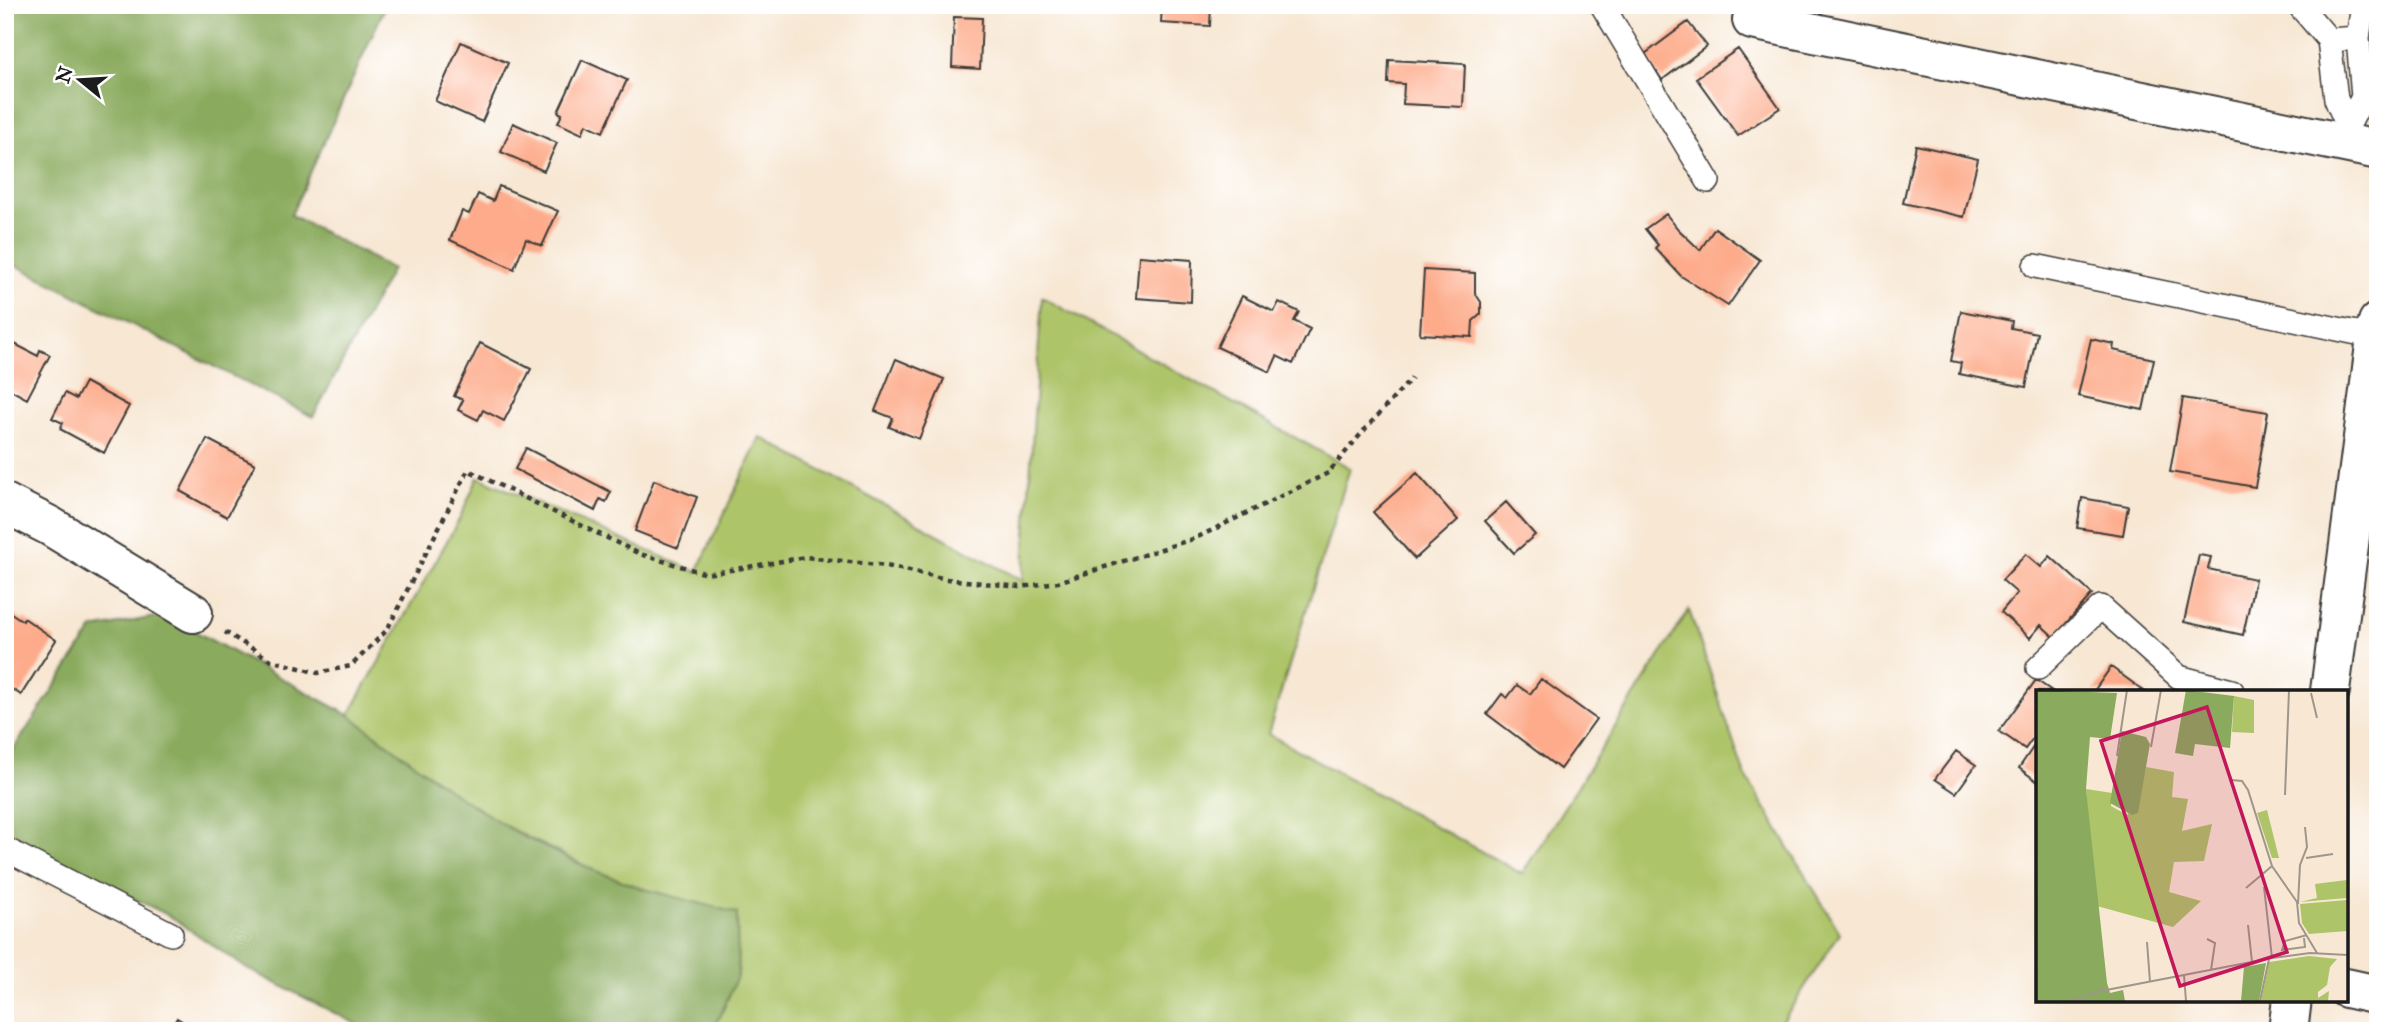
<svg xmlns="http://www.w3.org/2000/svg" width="2383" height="1036" font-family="'IM FELL Great Primer',serif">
<rect width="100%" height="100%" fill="#fff"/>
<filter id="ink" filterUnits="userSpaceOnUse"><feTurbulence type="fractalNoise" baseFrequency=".0143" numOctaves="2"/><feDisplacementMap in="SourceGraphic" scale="14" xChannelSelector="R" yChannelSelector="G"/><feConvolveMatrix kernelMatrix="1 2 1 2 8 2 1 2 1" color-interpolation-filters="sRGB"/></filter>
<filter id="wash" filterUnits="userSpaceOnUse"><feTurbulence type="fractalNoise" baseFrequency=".00686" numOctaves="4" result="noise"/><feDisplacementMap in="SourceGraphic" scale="28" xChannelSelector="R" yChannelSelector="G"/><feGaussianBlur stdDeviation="1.57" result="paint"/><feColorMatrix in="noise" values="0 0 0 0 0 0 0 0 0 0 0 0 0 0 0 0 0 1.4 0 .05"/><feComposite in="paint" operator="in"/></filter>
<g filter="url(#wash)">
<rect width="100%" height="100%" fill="#f7e7d3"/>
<!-- green -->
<path fill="#adc469" stroke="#647042" stroke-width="2" d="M1042,297L1350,468L1268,734L1522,874L1689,610L1744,773L1840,933L1776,1031H709L721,1015L644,889L593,870L507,827L455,794L349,715L460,518L478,477L697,572L760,437L1023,581Z"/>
<!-- forest -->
<path fill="#8aaa5d" stroke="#53633c" stroke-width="2" d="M5,5H386L291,215L392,269L313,417L5,260Z
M165,615L349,715L455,794L522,836L593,870L644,889L737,913L738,974L721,1015L709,1031H370L246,968L168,915L43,854L5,838V762L93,629Z"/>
<g id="blocks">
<!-- building -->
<path fill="#fdab8a" d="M1162,5H1211L1210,26L1161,23Z
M954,17L982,18L980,69L952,67Z
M1688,22L1707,46L1662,80L1645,54Z
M461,42L508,63L482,122L435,101Z
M1738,49L1780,108L1738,136L1696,78Z
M582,60L627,80L603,132L586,124L582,134L558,123L562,114L558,112Z
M1389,60L1465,64L1463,107L1403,104L1404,84L1388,83Z
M513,123L557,143L544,171L501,152Z
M1916,145L1978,159L1964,217L1903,203Z
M499,186L558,211L542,246L526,239L514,269L450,240L462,211L469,214L478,194L493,201Z
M1666,214L1678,229L1700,250L1715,228L1760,260L1728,306L1681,276L1655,248L1658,245L1645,229Z
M1139,256L1192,260L1191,302L1136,298Z
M1424,270L1475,273V293L1481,302V314L1473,321L1472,337L1420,334Z
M1242,296L1274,312L1279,302L1299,312L1294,321L1310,329L1293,364L1277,356L1270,372L1217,347Z
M1961,311L2012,321L2011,328L2037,333L2026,387L1959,374L1961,363L1951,361Z
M5,339L38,356L40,350L50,355L27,399L5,387Z
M2091,339L2114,344L2113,350L2154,359L2143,410L2078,396Z
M480,343L531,369L504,421L483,410L478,420L458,410L463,400L454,396Z
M896,359L944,379L919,439L889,427L893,418L875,411Z
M85,382L129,406L104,453L60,429L63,423L52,418L65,393L76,399Z
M2183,398L2268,412L2255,487L2170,472Z
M207,439L255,464L227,517L180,491Z
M526,448L611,492L606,502L600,499L595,511L515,469Z
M1417,473L1458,520L1415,559L1373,512Z
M654,480L697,497L678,548L635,531Z
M2082,498L2128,506L2123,535L2077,528Z
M1506,502L1535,535L1514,553L1485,521Z
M2026,554L2041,567L2050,556L2092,594L2054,637L2041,625L2030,638L2001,612L2017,593L2002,580Z
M2199,555L2211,557L2208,569L2255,579L2243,635L2184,622Z
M5,609L23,621L24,618L56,640L21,695L5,684Z
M2111,667L2144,691H2094Z
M1541,679L1596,719L1560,769L1487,714L1502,694L1507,698L1517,685L1530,694Z
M2036,680L2052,691H2038V731L2025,749L1999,731Z
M2038,740V782L2019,768Z
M1956,751L1976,765L1956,793L1935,779Z
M177,1018L198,1031H169Z"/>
</g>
</g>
<g filter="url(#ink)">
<use href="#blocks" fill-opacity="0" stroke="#3d3a37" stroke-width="2"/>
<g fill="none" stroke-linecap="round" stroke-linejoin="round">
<defs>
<path id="lane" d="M1602,5L1708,181
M2299,5L2329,40L2358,38L2363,5
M2329,40L2336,99L2348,126
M2347,143L2348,126L2363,97L2358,38
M2035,266L2376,337
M2038,668L2101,607L2179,677L2232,691
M5,849L171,934"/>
<path id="street" d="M1752,20L2378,150
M5,503L50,526L193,613
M2330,691L2378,322
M2346,988L2378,995
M2288,1031L2292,999"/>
</defs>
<!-- lane casing -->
<use href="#lane" stroke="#3d3a37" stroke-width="26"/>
<!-- street casing -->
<use href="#street" stroke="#3d3a37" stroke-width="42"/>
<!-- path -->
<path stroke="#3d3a37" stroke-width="4.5" stroke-dasharray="5 5" stroke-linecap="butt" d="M225,632L271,660L318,673L351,666L387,630L468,470L640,554L707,574L806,557L886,566L947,579L1020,587L1058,582L1196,538L1328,473L1366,428L1412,378"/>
<!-- lane -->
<use href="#lane" stroke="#fff" stroke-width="23"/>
<!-- street -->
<use href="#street" stroke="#fff" stroke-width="38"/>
</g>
</g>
<!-- overview -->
<g transform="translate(2036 690)">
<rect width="312" height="312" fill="#f7e7d3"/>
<path d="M198,6L218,10V43L196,42ZM110,77L138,82L136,107L152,109L146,141L176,134L168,171L138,172L133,202L165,211L137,237L61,216L59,210L50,99L76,103L75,116L91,125L102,113ZM231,120L243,168H236L221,123ZM311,190V208L264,212L281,208L279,194ZM311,210V241L273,244L266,233L264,214ZM273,266L301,269L294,277L291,295L282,302V308L293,301L292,311H225L233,272Z" fill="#adc469"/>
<path d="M0,0L81,3L74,49L54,47L50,99L71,293L74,303L87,300L89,311H0ZM150,0L198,6L194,58L159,54L157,66L139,63ZM86,41L110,47L114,54L102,123L96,125L74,113ZM230,273L223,311H205L208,277Z" fill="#8aaa5d"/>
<path fill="none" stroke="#9f968a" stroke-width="2" d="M275,3L281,28M115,57L125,0M81,66L91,0M195,90L206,91L212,100L236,176L261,212L263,233L281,263M249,105L253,0M270,168L297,164M228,197L236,268M210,198L236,176M262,214L264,175L271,157L269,137M212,235L216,272M268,248L269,257L246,260L249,251L271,245M171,249L179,253L175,280M111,252L114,292M148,285L150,311M35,311L60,302L236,268L274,263L312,265M224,311L233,269"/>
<path fill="#c2185b" fill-opacity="0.15" stroke="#c2185b" stroke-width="3.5" d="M171,17L251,262L144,296L65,51Z"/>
<rect width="312" height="312" fill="none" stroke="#1c1c1c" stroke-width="3.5"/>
</g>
<!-- margin -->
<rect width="2383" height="1036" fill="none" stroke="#fff" stroke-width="28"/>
<!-- north arrow -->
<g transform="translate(80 80) rotate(288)" stroke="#ffffff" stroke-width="5" paint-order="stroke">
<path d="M0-5L12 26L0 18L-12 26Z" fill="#1c1c1c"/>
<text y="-10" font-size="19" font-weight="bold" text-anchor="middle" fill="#1c1c1c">N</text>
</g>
</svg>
